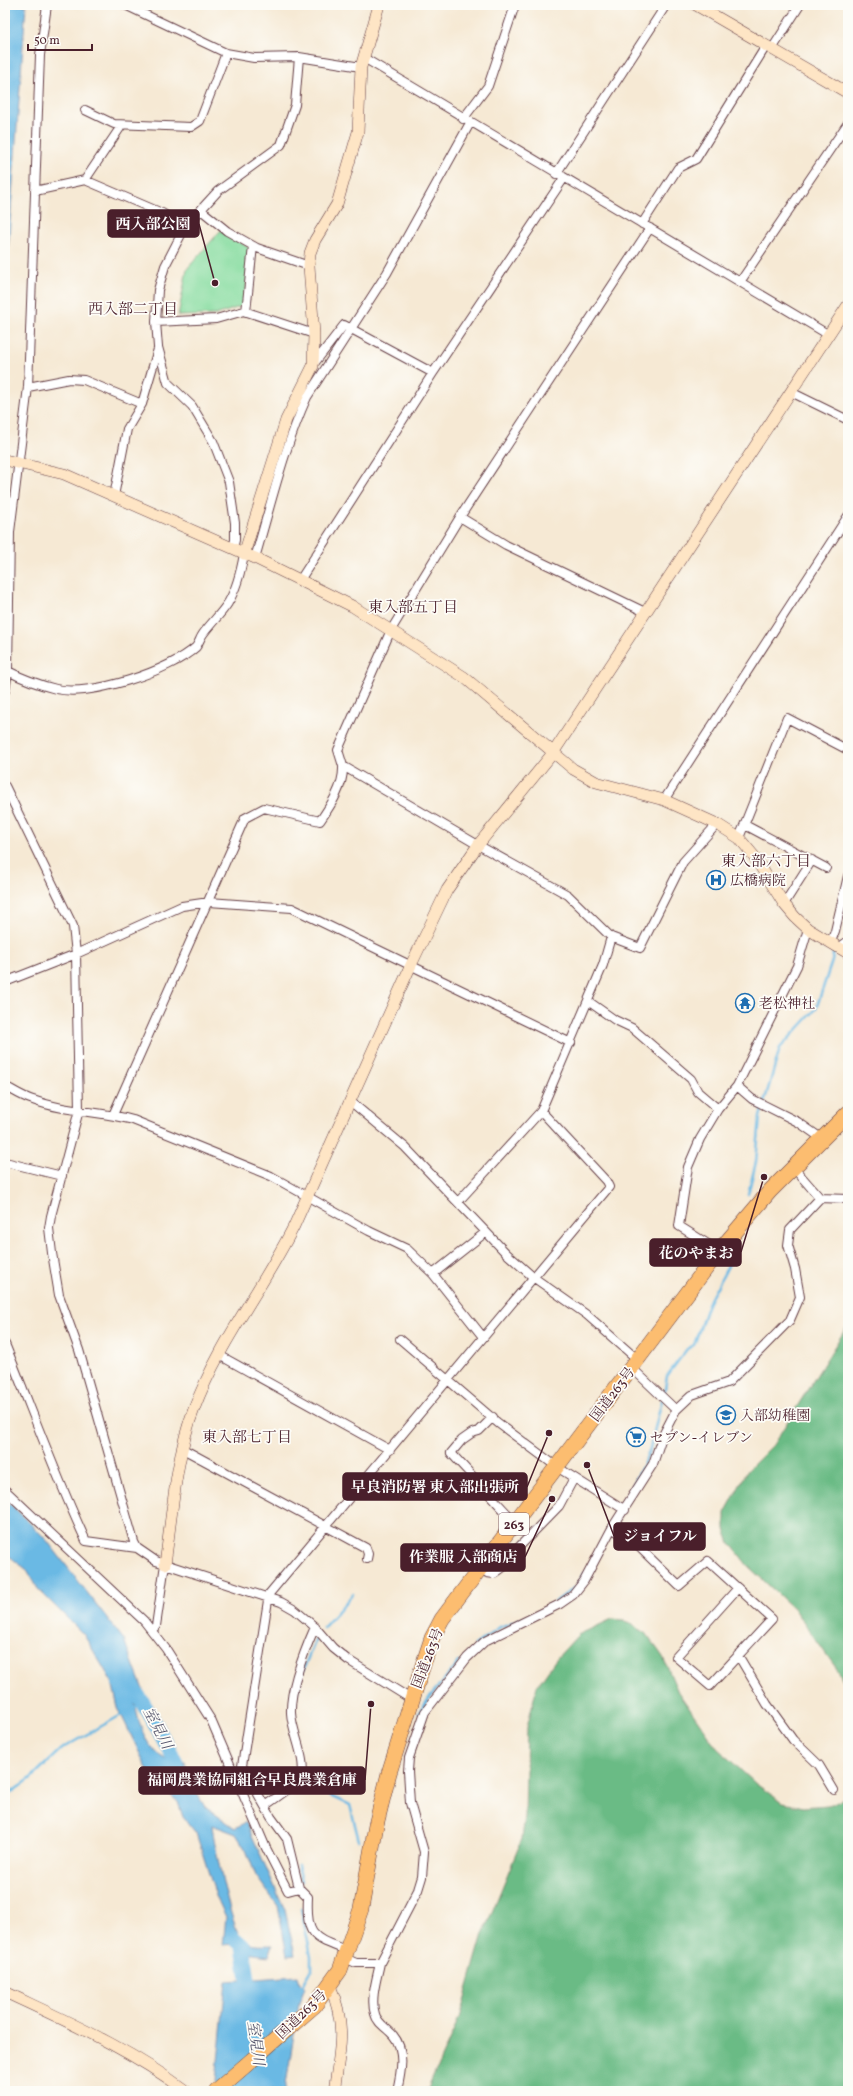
<svg xmlns="http://www.w3.org/2000/svg" width="853" height="2096" font-family="Vollkorn,'Noto Serif JP',serif">
<rect width="100%" height="100%" fill="#fdfcf7"/>
<filter id="ink" filterUnits="userSpaceOnUse"><feTurbulence type="fractalNoise" baseFrequency=".025" numOctaves="2"/><feDisplacementMap in="SourceGraphic" scale="8" xChannelSelector="R" yChannelSelector="G"/><feConvolveMatrix kernelMatrix="1 2 1 2 8 2 1 2 1" color-interpolation-filters="sRGB"/></filter>
<filter id="wash" filterUnits="userSpaceOnUse"><feTurbulence type="fractalNoise" baseFrequency=".012" numOctaves="4" result="noise"/><feDisplacementMap in="SourceGraphic" scale="16" xChannelSelector="R" yChannelSelector="G"/><feGaussianBlur stdDeviation="0.9" result="paint"/><feColorMatrix in="noise" values="0 0 0 0 0 0 0 0 0 0 0 0 0 0 0 0 0 1.4 0 .05"/><feComposite in="paint" operator="in"/></filter>
<g filter="url(#wash)">
<rect width="100%" height="100%" fill="#f6e9d4"/>
<!-- green -->
<path fill="#84db9e" stroke="#677d64" d="M221,230L249,248L245,305L216,315L178,316L187,269Z"/>
<!-- forest -->
<path fill="#6bbb85" stroke="#5a6d58" d="M848,1325V1690L839,1672L793,1608L748,1566L730,1543L725,1529V1513L748,1470L773,1445Z
M612,1619L624,1620L646,1633L663,1657L678,1692L717,1748L756,1784L783,1803L803,1807L828,1805L842,1799L848,1793V2091H427L459,2018L483,1934L522,1839L525,1816L527,1727L537,1686L556,1659L578,1635Z"/>
<!-- water -->
<path fill="#6ab9e4" stroke="#5a6c88" d="M5,5H26L5,292Z
M5,1499L45,1538L124,1640L147,1700L134,1698C138,1721 144,1750 169,1761C174,1762 180,1762 185,1762L191,1784L205,1807L235,1828L246,1822L285,1910L295,1955L287,1956L278,1906L256,1876L246,1850L236,1834L212,1825C214,1843 231,1930 243,1940C250,1947 264,1945 273,1945L269,1956L239,1952L235,1944L223,1945L226,1917L216,1896L196,1833L183,1817L178,1802L151,1777L118,1708L112,1682L84,1635L38,1589L26,1569L5,1553Z
M298,1976L300,1983L305,1988L299,2003L285,2091H215L226,1981Z"/>
<g fill="none" stroke-linecap="round" stroke-linejoin="round">
<!-- stream -->
<path stroke="#6ab9e4" stroke-width="2.5" d="M848,820V823
M748,1194L756,1162L760,1117L780,1048L816,1009L832,961L834,948
M664,1395L667,1376L687,1349L694,1345C699,1332 703,1317 708,1304C714,1290 731,1265 733,1252
M626,1500L649,1452L662,1400
M608,1526L617,1514
M578,1583L584,1573
M555,1602L574,1588
M323,1628L353,1594
M475,1645L500,1627L524,1618
M296,1696L303,1670L317,1636
M133,1709L145,1704
M419,1713L432,1694L459,1662
M305,1769L331,1796L350,1805L359,1841
M5,1797L30,1779L61,1749L123,1714
M298,1865L302,1881
M301,1988L311,1971V1956L301,1909"/>
<!-- river -->
<path stroke="#6ab9e4" stroke-width="15" d="M129,1683C152,1712 166,1747 185,1779
M234,1938L243,1946L251,1999"/>
</g>
</g>
<g filter="url(#ink)">
<g fill="none" stroke-linecap="round" stroke-linejoin="round">
<defs>
<path id="street" d="M125,5L226,53L254,58L299,57L361,67
M772,49L800,5
M364,58L829,335
M85,110L114,124L191,127L200,121L226,53
M463,119L488,86L515,5
M556,174L666,5
M85,180L122,125
M35,191L85,180L162,213L185,227
M201,210L227,231L257,248L309,266
M642,224L678,168L696,159L766,46
M740,282L848,123
M246,312L253,246
M156,322L216,319L244,311L314,334
M313,365L344,325L433,373
M28,387L69,379L84,380L142,404L127,429L114,496
M791,392L848,420
M142,404L158,349
M460,517L506,545L645,612
M233,548L235,540V523L229,482L213,441L192,406L168,383L158,347L156,322L158,290L165,266L185,227L218,191L281,145L295,105L299,57
M255,558C271,504 284,448 307,397L387,273L470,123
M300,580L433,373L564,178
M8,671C23,679 40,685 56,689C91,697 170,671 196,647C199,643 200,638 203,634C211,623 221,614 228,603C237,588 241,571 244,554
M5,691L8,671L10,532L28,387L40,55L47,5
M5,786L73,926L76,954L79,1110L51,1216L49,1228L52,1253L59,1295L79,1350L134,1542L137,1548L156,1561L281,1602L295,1610L315,1627L333,1648L348,1660L411,1699
M664,800L848,516
M745,825L826,868
M739,838L787,718L848,750
M784,904L812,860
M611,937L640,948L683,862L717,824
M831,942L835,931L848,876
M840,947L848,941
M5,982L76,954L182,906L209,902L292,908L571,1043
M588,1001L615,1020L632,1028L691,1079L698,1092L718,1109L737,1086L752,1099L798,1122L821,1138
M5,1086C14,1091 23,1097 33,1100C65,1112 100,1111 133,1120L271,1176L369,1231L407,1249L433,1274
M737,1086L797,966L808,929
M350,1101L405,1147L506,1253L533,1277L587,1315L638,1360
M718,1109L700,1139L688,1167L679,1226L719,1251
M113,1115L245,818L264,808L320,821C331,805 344,786 343,766
M5,1162L62,1176
M793,1167L820,1198
M458,1202L541,1111L603,965L611,937L568,895L478,845L343,766L338,750L391,630L460,517L650,228
M483,1337L433,1274L486,1232
M400,1339L498,1423L557,1467L625,1510
M5,1344C32,1410 56,1477 86,1541L137,1548
M219,1355L390,1450
M632,1368L676,1410
M493,1417L479,1431L472,1433L462,1440L451,1453L515,1522
M183,1449L366,1548L368,1554L367,1559
M5,1490L144,1621L166,1649L211,1720L266,1848L288,1891L299,1888
M612,1528L640,1548L679,1586L708,1561L772,1619L710,1686L676,1657L738,1588
M481,1567L487,1573L494,1574L509,1563L518,1548L559,1506L574,1478
M152,1630L156,1626L165,1564
M738,1655L767,1704L793,1740L819,1765L834,1790
M266,1805L301,1780C308,1761 292,1733 291,1713C290,1687 304,1652 315,1627
M348,1951C313,1937 306,1938 308,1897L299,1888L287,1839L271,1817L242,1766L269,1594L609,1187L606,1181L541,1111
M345,1958L356,1963H380L418,1890L422,1877L424,1852L410,1803L408,1771L409,1758L425,1712L467,1658L485,1641L560,1604L573,1595L584,1581L612,1528L653,1464L662,1437L676,1410L692,1395L729,1382L790,1320L800,1297L795,1269L788,1245L790,1230L820,1198L848,1199
M380,1963C377,1978 370,1999 375,2014C377,2023 387,2028 393,2035C406,2050 401,2073 397,2091"/>
<path id="secondary" d="M696,5L848,93
M5,460L64,474L255,558L352,606L464,677L573,769L596,782L664,800L717,824L739,838L754,856L784,904L795,917L808,929L848,953
M244,554L286,420L313,366L314,334L309,266L310,253L315,240L337,204L358,132L361,67L379,5
M165,1564C172,1515 176,1455 194,1409C218,1344 263,1288 294,1226L411,965L447,890L478,845L553,753L848,305
M330,1986C347,2025 340,2051 334,2091
M5,1992C68,2022 130,2049 186,2091"/>
<path id="highway" d="M216,2091L314,2006L340,1970L361,1909L376,1825L389,1773L423,1665L432,1638L442,1619L719,1251L770,1191L848,1113"/>
</defs>
<!-- street casing -->
<use href="#street" stroke="#643d44" stroke-width="10"/>
<!-- secondary casing -->
<use href="#secondary" stroke="#643d44" stroke-width="12"/>
<!-- highway casing -->
<use href="#highway" stroke="#643d44" stroke-width="16"/>
<!-- street -->
<use href="#street" stroke="#fff" stroke-width="8"/>
<!-- secondary -->
<use href="#secondary" stroke="#fee5c5" stroke-width="11"/>
<!-- highway -->
<use href="#highway" stroke="#fcbd6f" stroke-width="15"/>
</g>
</g>
<!-- icons -->
<defs>
<symbol id="hospital-ring" viewBox="-11 -11 22 22"><circle r="9.5" fill="#fdfcf7" stroke="#1f6fb2" stroke-width="1.5"/><path d="M-5-5h3v3.5h4V-5h3V5h-3V1.5h-4V5h-3Z" fill="#1f6fb2"/></symbol>
<symbol id="temple-ring" viewBox="-11 -11 22 22"><circle r="9.5" fill="#fdfcf7" stroke="#1f6fb2" stroke-width="1.5"/><path d="M0-6L5-2H3V0L6.5 2.5H4V6H1.5V3h-3V6H-4V2.5H-6.5L-3 0V-2H-5Z" fill="#1f6fb2"/></symbol>
<symbol id="school-ring" viewBox="-11 -11 22 22"><circle r="9.5" fill="#fdfcf7" stroke="#1f6fb2" stroke-width="1.5"/><path d="M0-5L7-2L0 1L-7-2ZM-4 1L0 2.5L4 1V4Q0 6-4 4Z" fill="#1f6fb2"/></symbol>
<symbol id="supermarket-ring" viewBox="-11 -11 22 22"><circle r="9.5" fill="#fdfcf7" stroke="#1f6fb2" stroke-width="1.5"/><path d="M-6-5.5h2.5l.6 2H6L4.5 2H-2.5L-4.4-4H-6ZM-1.5 3.2a1.3 1.3 0 1 0 .1 0ZM3 3.2a1.3 1.3 0 1 0 .1 0Z" fill="#1f6fb2"/></symbol>
</defs>
<g fill-rule="evenodd">
<use href="#hospital-ring" x="705" y="869" width="22" height="22"/>
<use href="#temple-ring" x="734" y="992" width="22" height="22"/>
<use href="#school-ring" x="715" y="1404" width="22" height="22"/>
<use href="#supermarket-ring" x="625" y="1426" width="22" height="22"/>
</g>
<g text-anchor="middle" stroke-width="3.5" stroke-linejoin="round" paint-order="stroke">
<!-- shield labels -->
<rect fill="#fdfcf7" stroke="#806168" stroke-width="1" x="499" y="1513" width="30" height="22" rx="3"/>
<g font-size="13" font-weight="bold" fill="#4a1f2b">
<text x="514" y="1529">263</text>
</g>
<!-- poi labels -->
<g font-size="14" fill="#4a1f2b" stroke="#fdfcf7" text-anchor="start">
<text x="730" y="885">広橋病院</text>
<text x="759" y="1008">老松神社</text>
<text x="740" y="1420">入部幼稚園</text>
<text x="650" y="1442">セブン-イレブン</text>
</g>
<!-- street labels -->
<g font-size="14" fill="#4a1f2b" stroke="#fdfcf7">
<text transform="translate(612 1394) rotate(-53)" y="5">国道263号</text>
<text transform="translate(427 1658) rotate(-69)" y="5">国道263号</text>
<text transform="translate(301 2014) rotate(-44)" y="5">国道263号</text>
</g>
<!-- neighbourhood labels -->
<g font-size="15" fill="#4a1f2b" stroke="#fdfcf7">
<text x="133" y="314">西入部二丁目</text>
<text x="413" y="612">東入部五丁目</text>
<text x="766" y="866">東入部六丁目</text>
<text x="247" y="1442">東入部七丁目</text>
</g>
<!-- water labels -->
<g font-size="15" font-style="italic" fill="#55556c" stroke="#fdfcf7">
<text transform="translate(158 1728) rotate(62)" y="5">室見川</text>
<text transform="translate(256 2043) rotate(82)" y="5">室見川</text>
</g>
</g>
<!-- callouts -->
<path fill="none" stroke="#4a1f2b" stroke-width="1.5" d="M215 283L199 224M764 1177L741 1252M549 1433L527 1487M587 1465L614 1536M552 1499L525 1557M371 1704L365 1780"/>
<g fill="#4a1f2b" stroke="#fdfcf7" stroke-width="1.5">
<circle cx="215" cy="283" r="4"/>
<circle cx="764" cy="1177" r="4"/>
<circle cx="549" cy="1433" r="4"/>
<circle cx="587" cy="1465" r="4"/>
<circle cx="552" cy="1499" r="4"/>
<circle cx="371" cy="1704" r="4"/>
</g>
<g fill="#4a1f2b" stroke="#4a1f2b" stroke-width="1.5">
<rect x="108" y="210" width="91" height="27" rx="4"/>
<rect x="650" y="1239" width="91" height="27" rx="4"/>
<rect x="343" y="1473" width="184" height="27" rx="4"/>
<rect x="614" y="1523" width="91" height="27" rx="4"/>
<rect x="401" y="1544" width="124" height="27" rx="4"/>
<rect x="139" y="1767" width="226" height="27" rx="4"/>
</g>
<g font-size="15" text-anchor="middle" font-weight="bold" fill="#fff">
<text x="153" y="229">西入部公園</text>
<text x="696" y="1258">花のやまお</text>
<text x="435" y="1492">早良消防署 東入部出張所</text>
<text x="660" y="1541">ジョイフル</text>
<text x="463" y="1562">作業服 入部商店</text>
<text x="252" y="1785">福岡農業協同組合早良農業倉庫</text>
</g>
<!-- margin -->
<rect width="853" height="2096" fill="none" stroke="#fdfcf7" stroke-width="20"/>
<!-- scale -->
<path d="M28 44v6h64v-6" fill="none" stroke="#4a1f2b" stroke-width="2"/>
<text x="34" y="44" font-size="12" fill="#4a1f2b" stroke="#fdfcf7" stroke-width="3" paint-order="stroke">50 m</text>
</svg>
